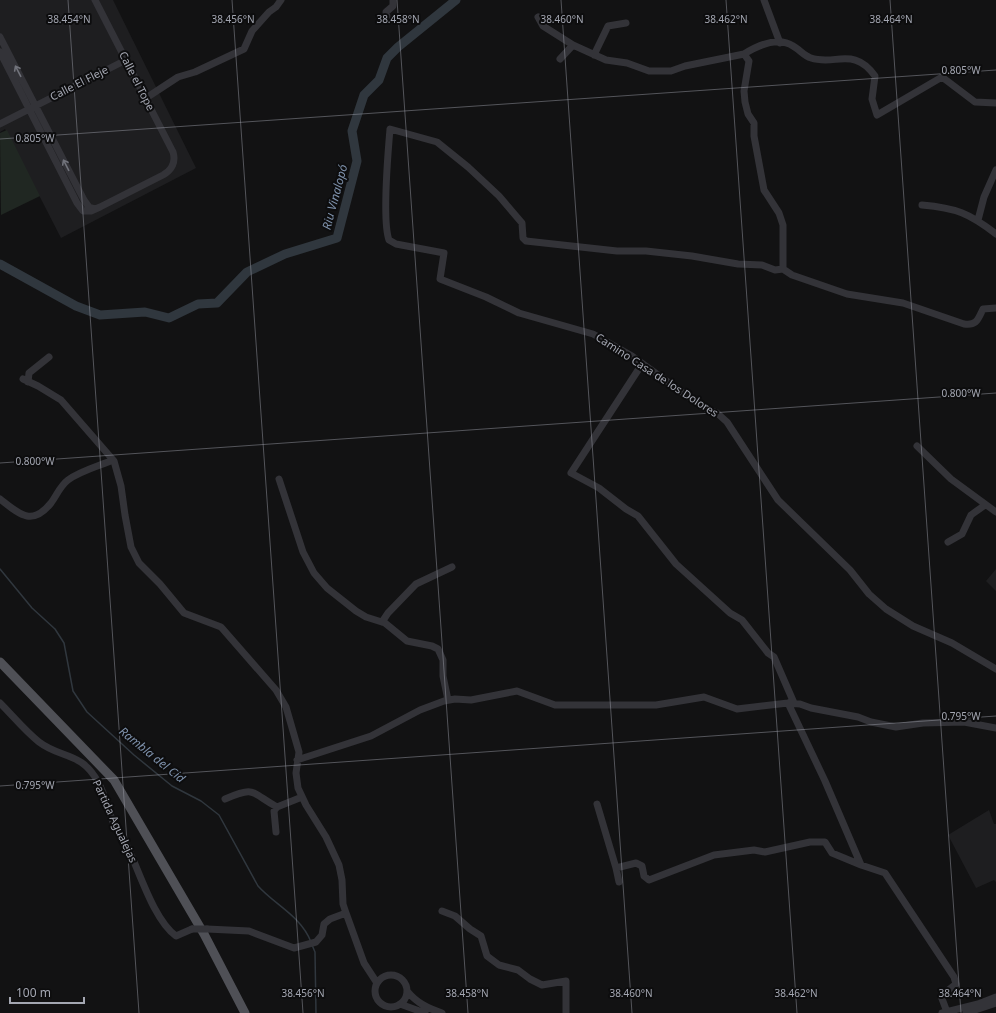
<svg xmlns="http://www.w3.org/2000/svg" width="996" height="1013" font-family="'Noto Sans',sans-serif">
<rect width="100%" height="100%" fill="#121213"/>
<!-- built -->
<path fill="#1e1e20" d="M0,0H113L196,168L61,238L5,129L0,132Z
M996,569V591L986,581Z
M989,810L994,824H996V882L994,880L976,888L948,835Z"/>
<!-- green -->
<path fill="#202722" d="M7,130L40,196L1,215L0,133Z"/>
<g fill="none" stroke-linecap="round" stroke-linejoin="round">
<!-- stream -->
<path stroke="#30373e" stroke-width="1.5" d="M0,569L32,608L55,629L64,643L73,691L87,712L134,755L172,786L201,801L219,815L258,886C275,905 301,916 311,942
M312,945L315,952L316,1013"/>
<!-- river -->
<path stroke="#30373e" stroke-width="9" d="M0,264L76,306L100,315L145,312L169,318L198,304L217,303L247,272L285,254L337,238L357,161L352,131L364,95L379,80L387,58L398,47L456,0"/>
<!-- minor -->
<path stroke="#333338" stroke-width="7" d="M764,0L780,43
M387,17L386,12L393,6V0
M538,17L543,26L573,45L606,60L627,63L649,71H671L685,66L744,54
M0,37L84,200L89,207L95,209
M0,52L77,203L83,211H91L100,207L163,175C172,170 176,162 173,152L95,0
M594,55L608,26L626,23
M560,59L573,45
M146,98L178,77L195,72L244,49L252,31L269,12L276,7L281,0
M996,103L975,102L942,77L877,115L872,99L875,76C854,46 835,66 811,58C804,56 799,49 793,46C778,36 757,46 744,54L749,61L744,91L745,102L748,114L754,123V136L764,190L779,213L783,225V269L792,275L847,294L903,303L964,324C977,326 978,319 983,309L996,308
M0,124L126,60
M922,205C956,208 969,213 996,234
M978,220L984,197L996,170
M783,269L775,270L762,265L738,264L692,256L646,251H617L526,241L523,238L522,223L499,196L468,167L437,142L390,129C388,152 382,221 389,240L396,244L444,253L440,279L486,297L519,313L593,334L632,356L704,408L717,413L727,422L778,500L850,570L869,594L886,609L913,626L952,643L996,669
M642,364L571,473L599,488L626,509L638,516L676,564L730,613L742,620L768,653L774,657L794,703
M23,379L38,386L61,400L114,461L121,486L125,515L131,547L139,563L160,584L184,613L221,627L276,690L286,707L299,752L296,773L298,788L306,805L326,837L339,865L342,880L343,904L346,913
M28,382L29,373L49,357
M917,446L951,479L996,512
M279,479L303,552L314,573L327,588L356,611L366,617L385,623L407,641L432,646L438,649L443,660V676L448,700
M0,499C19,514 32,527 51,503C57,495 60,486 68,480C80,471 99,466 113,460
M948,542L962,534L971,515L985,505
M382,622L388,613L416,584L452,567
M0,703C13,716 25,731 39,742C61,759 81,751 98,782C105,794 108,809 113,822C117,831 124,839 128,848C140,873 154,920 176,936L192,929
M788,703L825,781L861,865L885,873L954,977L956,984L941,996L947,1012
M297,760L371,736L420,710L444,701L455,699L471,700L517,691L555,705H656L704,697L737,709L788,703L800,704L811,708L858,717L871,722L896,727L923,723L964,722L996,728
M225,799C256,786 250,792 277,807L302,797
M597,804L616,868
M276,832L274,811L277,807
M619,882L616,868L636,863L642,866L644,876L649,880L714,855L754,850L765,852L810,842H825L832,853L861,865
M442,911L455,916L470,929L481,936L487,956L499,965L518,970L530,979L542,985L566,981V1013
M207,929L249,931L294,948L316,942L322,935L324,924L330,919L346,913L364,963L377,983
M375 991a16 16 0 1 1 32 0a16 16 0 1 1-32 0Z
M407,991C417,1003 427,1008 442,1013
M400,1004L425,1013
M942,1013L978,1004L996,997
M966,1013L996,1003"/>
<!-- major -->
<path stroke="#4f5056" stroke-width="9" d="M0,662L114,780L204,934L245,1013"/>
<!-- minor-bridge -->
<path stroke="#333338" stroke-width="7" d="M192,929H207"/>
</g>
<!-- one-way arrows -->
<defs><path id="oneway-shaft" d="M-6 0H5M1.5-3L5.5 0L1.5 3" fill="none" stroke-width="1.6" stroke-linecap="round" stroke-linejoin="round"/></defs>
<g stroke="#71737b">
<use href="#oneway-shaft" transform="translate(18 71) rotate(-117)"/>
<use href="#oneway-shaft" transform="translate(66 165) rotate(-117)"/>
</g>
<!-- ticks -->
<path fill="none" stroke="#a4a7b2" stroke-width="1" stroke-opacity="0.45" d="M68,0L139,1013M232,0L303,1013M397,0L468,1013M561,0L632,1013M726,0L797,1013M890,0L961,1013M0,139L996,70M0,463L996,393M0,786L996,716"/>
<g text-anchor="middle" stroke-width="4" stroke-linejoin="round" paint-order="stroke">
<!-- street labels -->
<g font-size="11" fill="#a4a7b2" stroke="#0d0d0e">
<text transform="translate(137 81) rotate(63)" y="4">Calle el Tope</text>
<text transform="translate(79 83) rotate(-27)" y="4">Calle El Fleje</text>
<text transform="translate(657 375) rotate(33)" y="4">Camino Casa de los Dolores</text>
<text transform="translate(115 821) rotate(65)" y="4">Partida Agualejas</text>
</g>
<!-- water labels -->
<g font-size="12" font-style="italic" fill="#7e91ab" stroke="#0d0d0e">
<text transform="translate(335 197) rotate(-75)" y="4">Riu Vinalopó</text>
<text transform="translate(152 755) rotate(39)" y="4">Rambla del Cid</text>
</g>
</g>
<g font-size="10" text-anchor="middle" fill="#a4a7b2" stroke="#0d0d0e" stroke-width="4" stroke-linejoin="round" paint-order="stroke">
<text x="69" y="23">38.454°N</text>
<text x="233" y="23">38.456°N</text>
<text x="398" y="23">38.458°N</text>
<text x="562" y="23">38.460°N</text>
<text x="726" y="23">38.462°N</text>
<text x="891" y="23">38.464°N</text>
<text x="961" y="74">0.805°W</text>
<text x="35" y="142">0.805°W</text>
<text x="961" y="397">0.800°W</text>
<text x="35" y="465">0.800°W</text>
<text x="961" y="720">0.795°W</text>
<text x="35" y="789">0.795°W</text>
<text x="303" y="997">38.456°N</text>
<text x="467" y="997">38.458°N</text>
<text x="631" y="997">38.460°N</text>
<text x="796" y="997">38.462°N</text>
<text x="960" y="997">38.464°N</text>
</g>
<!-- scale -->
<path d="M10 997v6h74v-6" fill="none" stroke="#a4a7b2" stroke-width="2"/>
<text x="16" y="997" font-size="12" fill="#a4a7b2" stroke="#0d0d0e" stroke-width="3" paint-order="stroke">100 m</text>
</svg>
